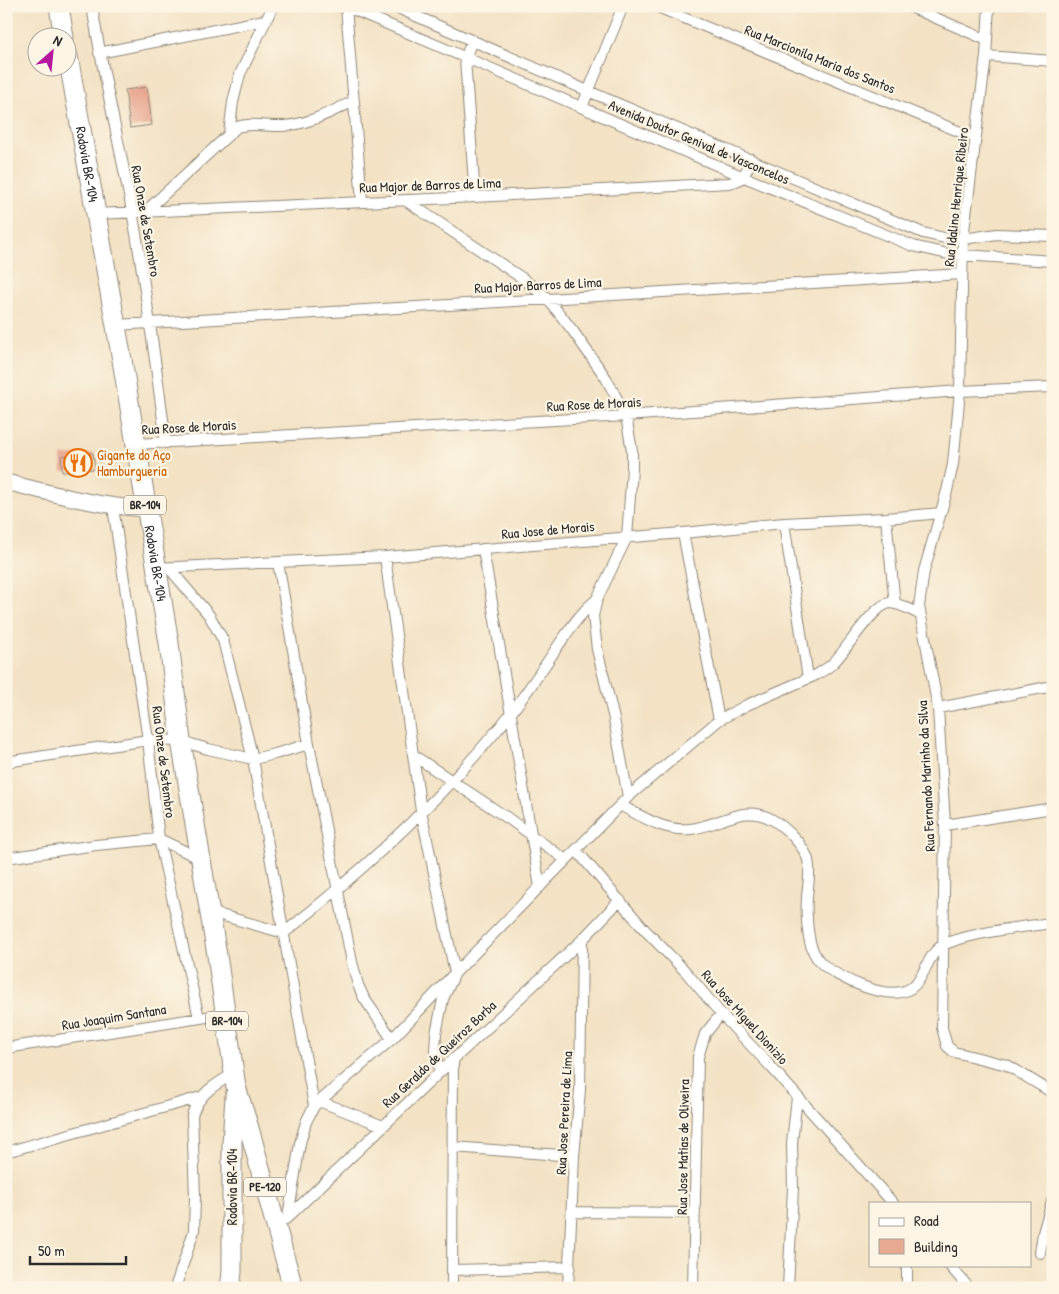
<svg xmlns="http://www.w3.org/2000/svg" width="1059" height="1294" font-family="'Patrick Hand',sans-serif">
<rect width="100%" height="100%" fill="#fcf5e5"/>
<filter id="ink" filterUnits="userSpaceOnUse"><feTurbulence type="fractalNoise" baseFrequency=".02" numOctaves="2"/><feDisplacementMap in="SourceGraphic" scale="10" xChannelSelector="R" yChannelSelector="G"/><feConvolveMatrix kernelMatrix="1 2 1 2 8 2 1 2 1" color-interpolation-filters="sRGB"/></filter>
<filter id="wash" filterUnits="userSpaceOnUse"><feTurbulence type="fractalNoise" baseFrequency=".0096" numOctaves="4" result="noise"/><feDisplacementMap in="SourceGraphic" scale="20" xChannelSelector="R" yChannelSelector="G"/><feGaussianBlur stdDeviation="1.12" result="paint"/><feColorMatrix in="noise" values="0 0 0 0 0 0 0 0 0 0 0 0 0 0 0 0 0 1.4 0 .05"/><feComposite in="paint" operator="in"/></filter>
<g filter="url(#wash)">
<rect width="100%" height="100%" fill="#f3e2c4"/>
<g id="blocks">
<!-- building -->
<path fill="#e8a993" d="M147,87L152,125L130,128L125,90Z
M93,453L95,469L62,472L61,456Z"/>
</g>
</g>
<g filter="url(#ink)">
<use href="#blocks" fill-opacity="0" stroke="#8f8678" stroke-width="1"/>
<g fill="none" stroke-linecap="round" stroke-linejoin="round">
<defs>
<path id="street" d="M92,6C103,75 119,142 132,211C146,288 156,365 166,443
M345,6L744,177L913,246L948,254L1053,261
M393,6L588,91L923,233L949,239H963L997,234L1053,236
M655,6L975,138
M908,6L987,40
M989,6L986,56L963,239L960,391L953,464L947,491L924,571L919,606L938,708L945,825L942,1028L947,1046L954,1052L1007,1065L1053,1093
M346,7L362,201
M472,40L465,59L475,197
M99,53L265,20
M986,56L1053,61
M582,107L623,6
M229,134L233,102L240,74L273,6
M405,200L522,278L547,298L573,331L606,378L626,416L632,451V469L627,537L597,599L593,616L597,649L614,719L628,797
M146,211L237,127C251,122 268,127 284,126C309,124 331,112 354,101
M96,214L475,197L729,183C746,180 745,173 751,159
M116,325L962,274
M136,444L626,416L960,391L1053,387
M113,507L148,740L159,839L199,1018
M886,518L895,604
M784,523L808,678
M683,533L719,720
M483,549L540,887
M385,557L421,811L455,973L443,999L436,1034L435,1051L437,1062L441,1071
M278,562L309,744L352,962L358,985L364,998L392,1039
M156,568L385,557L683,533L784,523L886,518L941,513
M169,568L209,615L223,640L253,759L314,1106
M938,708L1053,686
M413,755L509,819L566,860
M6,762L148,740L181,741L208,749L253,759L275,754L309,744
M620,805C641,816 665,832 690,829C720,826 744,802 773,820C786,828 804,845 808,860C811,871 808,885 807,897C806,912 807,928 810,942C812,950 815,956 820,962C837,978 889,1003 911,988C926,978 927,952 945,944C974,932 1021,927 1053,923
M945,825L1053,808
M576,850L644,929L686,972L721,1014L772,1068L893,1203
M6,858L96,845L159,839L201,859
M210,912L284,933C360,873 436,804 498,729C520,704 539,674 558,646C570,629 580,613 596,600
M6,1048L226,1014
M319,1101L383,1126
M453,1147L574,1156
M6,1152L201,1097
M572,1212L695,1213
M288,1217L300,1143L306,1122L314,1106L392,1039L455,973L628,797L719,720L747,705L816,675C823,671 830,667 835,661C847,649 874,604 890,603C900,603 910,610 919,614
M286,1219L441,1071L582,940L620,900
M1040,1253L1043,1233L1053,1198
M949,1265L969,1288
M453,1270L570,1267
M175,1288L194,1231L195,1197L192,1115C199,1093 216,1084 235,1073
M452,1288L453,1059
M568,1288L574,1156L580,1090L582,940
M693,1288L698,1057L705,1034L721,1014
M788,1288L793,1188L792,1143L797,1097
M907,1288V1265"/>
<path id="secondary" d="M6,482C53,494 98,506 146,509"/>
<g id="highway">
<path d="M59,6L64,38"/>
<path id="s1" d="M68,56L122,360L169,643L181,741L217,955L236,1087L249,1128L293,1288"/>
<path d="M230,1288L232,1272V1143L235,1096"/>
</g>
</defs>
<!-- street casing -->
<use href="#street" stroke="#8f8678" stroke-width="12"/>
<!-- secondary casing -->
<use href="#secondary" stroke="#8f8678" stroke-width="17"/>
<!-- highway casing -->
<use href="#highway" stroke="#8f8678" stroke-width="21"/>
<!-- street -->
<use href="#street" stroke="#fff" stroke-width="10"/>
<!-- secondary -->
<use href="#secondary" stroke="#fff" stroke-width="15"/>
<!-- highway -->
<use href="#highway" stroke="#fff" stroke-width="19"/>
</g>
</g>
<!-- icons -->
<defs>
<symbol id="restaurant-ring" viewBox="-11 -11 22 22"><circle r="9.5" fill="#fcf5e5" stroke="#e8710a" stroke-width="1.5"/><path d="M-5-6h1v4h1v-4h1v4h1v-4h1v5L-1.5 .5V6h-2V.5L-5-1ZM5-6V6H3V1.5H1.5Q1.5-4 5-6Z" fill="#e8710a"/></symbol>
</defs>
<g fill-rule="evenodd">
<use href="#restaurant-ring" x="62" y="447" width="32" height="32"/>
</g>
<g text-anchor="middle" stroke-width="4.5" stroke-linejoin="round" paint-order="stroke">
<!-- shield labels -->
<g fill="#fcf5e5" stroke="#6a6863" stroke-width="1">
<rect x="124" y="495.5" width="42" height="19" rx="4"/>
<rect x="206" y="1011.5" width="42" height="19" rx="4"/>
<rect x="244" y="1177.5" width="42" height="19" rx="4"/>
</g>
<g font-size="12" font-weight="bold" fill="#2b2b2b">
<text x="145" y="509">BR-104</text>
<text x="227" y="1025">BR-104</text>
<text x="265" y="1191">PE-120</text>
</g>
<!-- street labels -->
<g font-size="14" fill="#2b2b2b" stroke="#fcf5e5">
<text transform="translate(820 59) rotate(22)" y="5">Rua Marcionila Maria dos Santos</text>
<text transform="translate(699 142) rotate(23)" y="5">Avenida Doutor Genival de Vasconcelos</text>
<text dy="5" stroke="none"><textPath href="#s1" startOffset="110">Rodovia BR-104</textPath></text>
<text transform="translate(430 185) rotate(-2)" y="5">Rua Major de Barros de Lima</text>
<text transform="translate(956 197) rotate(-84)" y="5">Rua Idalino Henrique Ribeiro</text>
<text transform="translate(146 221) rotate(80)" y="5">Rua Onze de Setembro</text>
<text transform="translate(538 285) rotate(-3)" y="5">Rua Major Barros de Lima</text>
<text transform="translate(594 404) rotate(-3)" y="5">Rua Rose de Morais</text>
<text transform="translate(189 427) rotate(-3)" y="5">Rua Rose de Morais</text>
<text transform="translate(548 530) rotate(-5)" y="5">Rua Jose de Morais</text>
<text dy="5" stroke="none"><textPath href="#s1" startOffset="515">Rodovia BR-104</textPath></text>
<text transform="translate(164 762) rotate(83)" y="5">Rua Onze de Setembro</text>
<text transform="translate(926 776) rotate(-93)" y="5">Rua Fernando Marinho da Silva</text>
<text transform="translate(114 1017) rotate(-9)" y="5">Rua Joaquim Santana</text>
<text transform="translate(745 1017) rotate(48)" y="5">Rua Jose Miguel Dionizio</text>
<text transform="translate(439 1054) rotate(-43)" y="5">Rua Geraldo de Queiroz Borba</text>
<text transform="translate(564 1113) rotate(-87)" y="5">Rua Jose Pereira de Lima</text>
<text transform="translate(683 1147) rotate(-89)" y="5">Rua Jose Matias de Oliveira</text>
<text transform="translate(232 1187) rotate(-90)" y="5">Rodovia BR-104</text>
</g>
<!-- food labels -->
<g font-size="14" fill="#c56008" stroke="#fcf5e5" text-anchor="start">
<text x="97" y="460">Gigante do Aço<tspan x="97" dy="16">Hamburgueria</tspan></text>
</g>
</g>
<!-- margin -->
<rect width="1059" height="1294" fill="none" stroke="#fcf5e5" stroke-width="25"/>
<!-- legend -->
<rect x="869" y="1202" width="162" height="65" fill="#fcf5e5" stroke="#a8a49b"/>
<rect x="879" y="1218" width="25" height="8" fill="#ffffff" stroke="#a8a49b"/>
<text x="914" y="1226" font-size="15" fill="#2b2b2b">Road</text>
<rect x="879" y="1239" width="25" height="15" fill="#e8a993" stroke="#a8a49b"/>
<text x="914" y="1252" font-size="15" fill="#2b2b2b">Building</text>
<!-- north arrow -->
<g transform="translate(52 52) rotate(27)"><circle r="24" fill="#fcf5e5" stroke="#a8a49b"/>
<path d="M0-4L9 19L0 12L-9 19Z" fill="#b5179e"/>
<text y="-8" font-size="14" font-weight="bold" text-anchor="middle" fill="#2b2b2b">N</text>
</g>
<!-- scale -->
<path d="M30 1256v8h96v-8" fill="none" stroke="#2b2b2b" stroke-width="2.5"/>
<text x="38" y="1256" font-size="15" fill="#2b2b2b" stroke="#fcf5e5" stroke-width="4" paint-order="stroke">50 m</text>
</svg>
